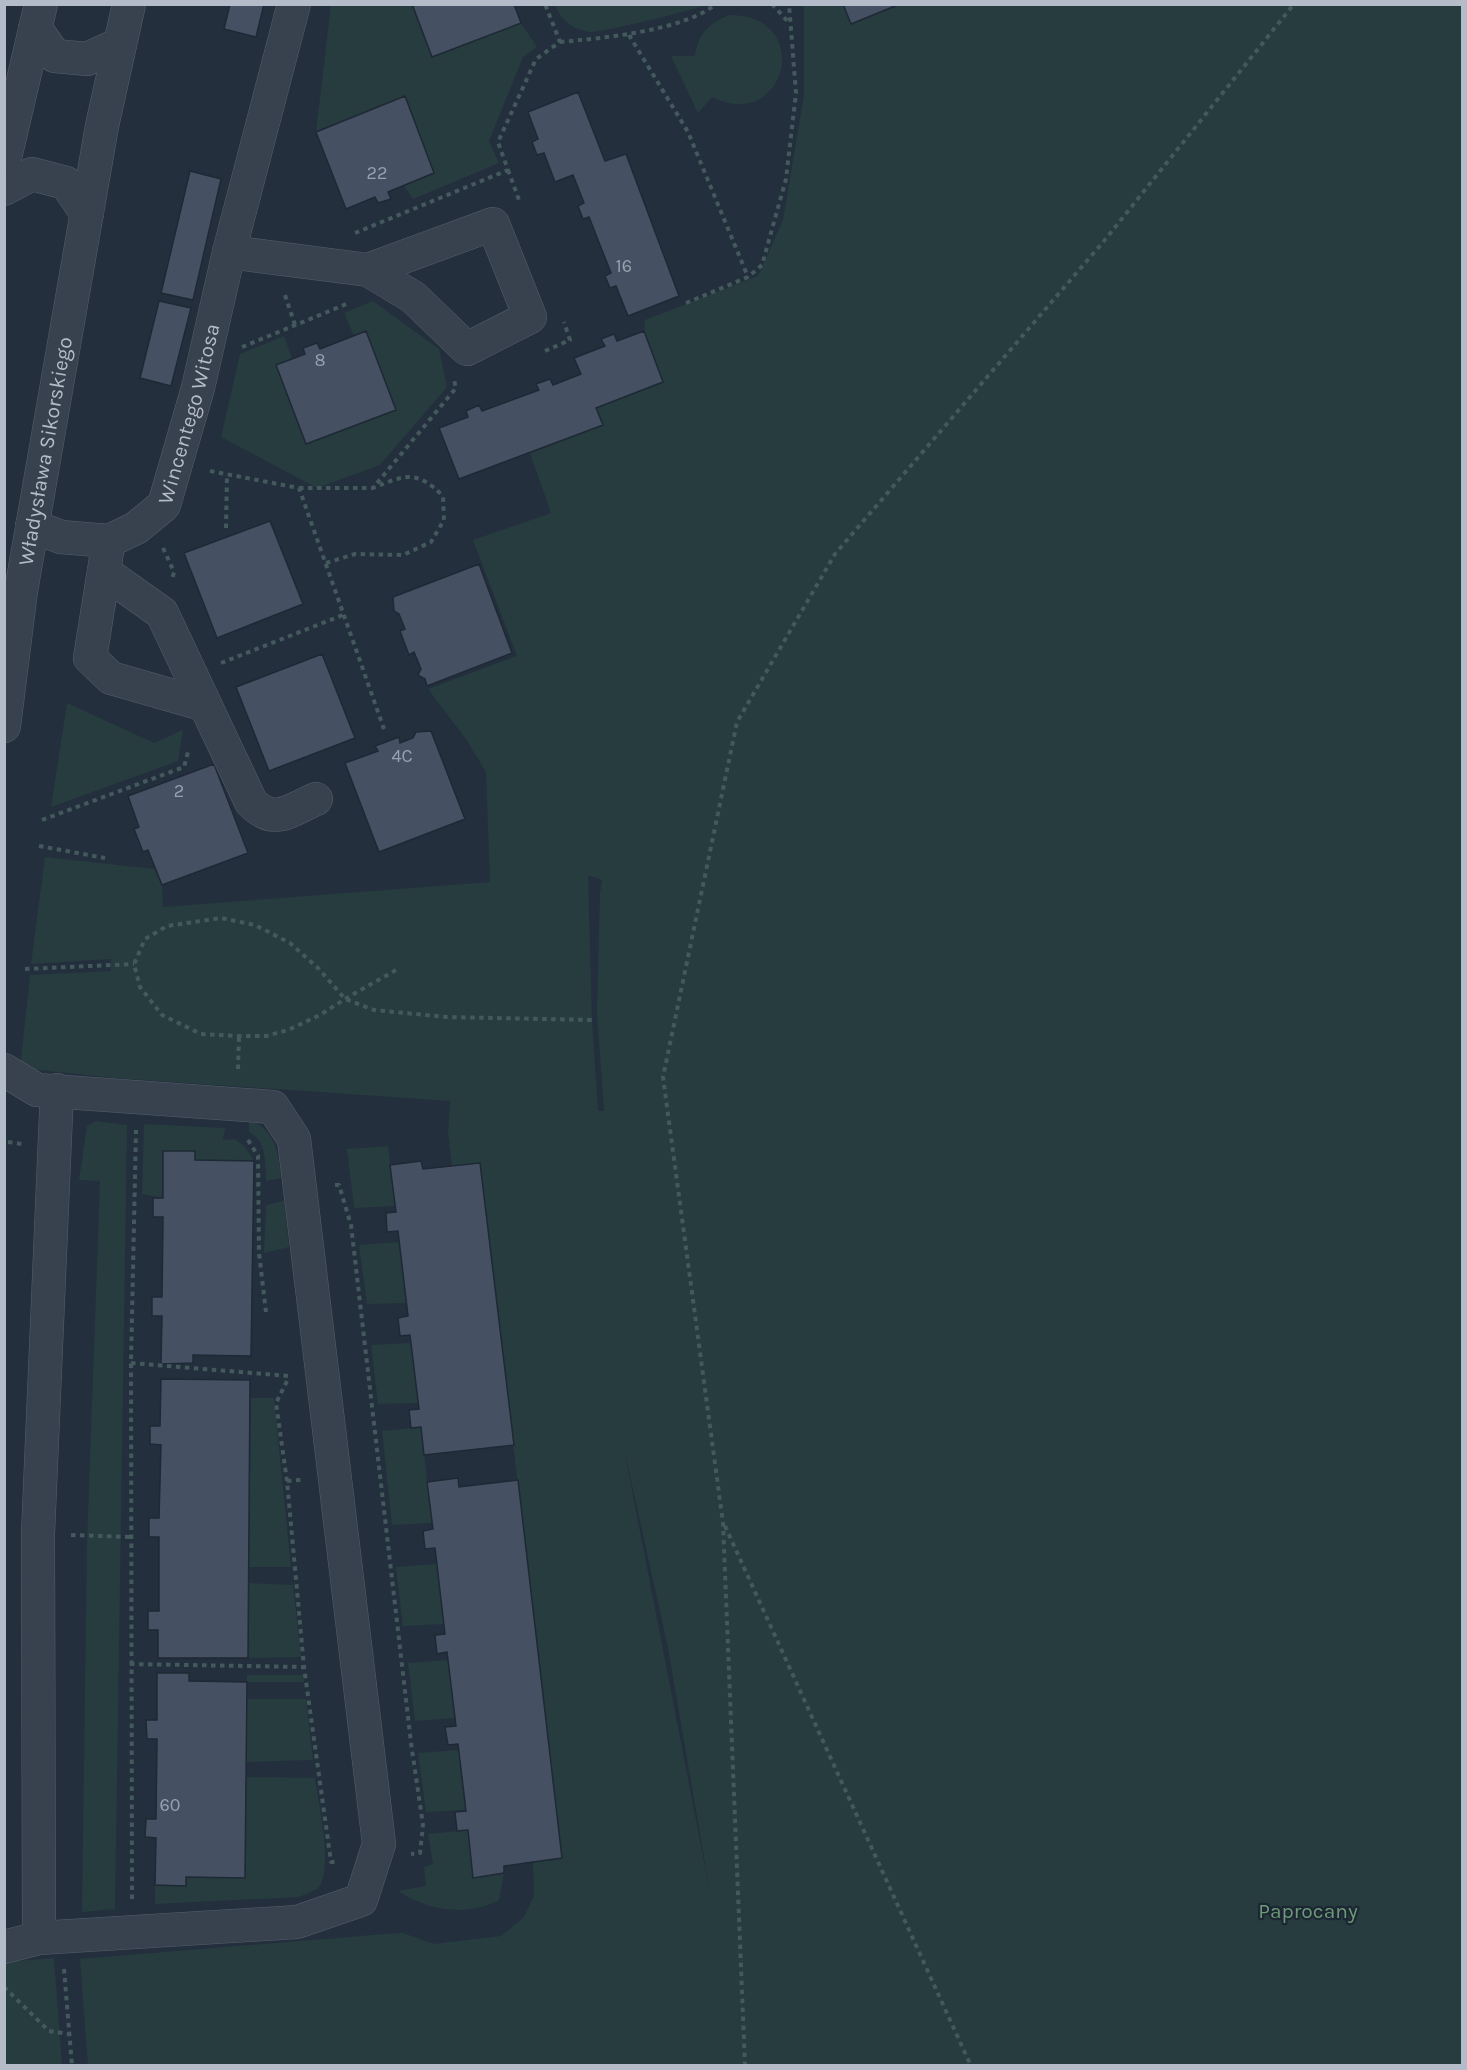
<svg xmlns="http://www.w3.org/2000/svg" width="1467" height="2070" font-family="Karla,sans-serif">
<rect width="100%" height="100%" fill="#242f3e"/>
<!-- green -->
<path fill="#263c3f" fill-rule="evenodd" d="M900,4L1462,5V2065H88L80,1959L385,1934L403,1933L434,1944L501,1936L524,1917L534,1896L533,1862L562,1858L480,1164L452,1166L448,1132L450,1101L115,1078L20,1068L30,975L111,971V959L31,964L45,857L155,869L162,885L163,907L490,882L486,772L466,739L428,689L517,656L473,540L551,513L530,453L602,425L596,408L663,382L644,331L645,320L758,276L783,220L804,95V5H843L851,24ZM588,875L602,880L600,893L597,1014L604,1111H598L592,1020ZM625,1453L668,1648L710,1892L625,1454Z
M331,5H412L432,57L521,23L537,47L523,57L489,141L499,163L413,199L404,186L434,173L405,96L316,132Z
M555,5H705C695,10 600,33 590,32C573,30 560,19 555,5Z
M729,15C815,14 787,134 712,97L698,113L671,56H695C698,33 709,24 729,15Z
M373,301L439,349L447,387L380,465L317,488L221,437L240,354L284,336L292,359L276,365L396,409L366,331L354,336L344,313Z
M67,703L154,743L183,730L178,761L51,807Z
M249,1120C275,1129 279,1153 281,1178L266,1181C265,1164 267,1140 249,1132Z
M96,1121L127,1125L115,1909L82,1912L87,1542L100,1181L79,1180L87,1126Z
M144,1124L225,1128L223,1140L235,1139L245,1147L254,1161L195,1160V1151H164L163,1198L142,1194Z
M388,1146L395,1206L354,1208L347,1149Z
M284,1201L289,1247L264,1253L266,1205Z
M400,1242L406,1303L367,1304L359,1245Z
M411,1343L418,1403L378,1404L371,1345Z
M251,1398H274L291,1567H249Z
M421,1427L432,1523L392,1525L382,1431Z
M437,1564L444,1624L403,1626L396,1567Z
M249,1583L293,1585L301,1657L248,1658Z
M448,1660L455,1718L415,1721L408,1663Z
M247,1675H303L304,1682H247Z
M247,1699H306L313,1760L246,1762Z
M459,1750L466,1810L426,1812L418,1753Z
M246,1777L315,1778C318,1802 335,1871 317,1889C312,1892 305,1894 299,1897L155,1904V1885L186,1886V1877L245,1878Z
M468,1830L473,1877L504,1873L499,1900C466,1917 429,1911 398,1891L426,1886L424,1867L433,1864L428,1834Z
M54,1958L62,2065L5,2066V1962Z"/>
<!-- building -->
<path fill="#455162" stroke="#1f2835" stroke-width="1.5" d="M230,4H264L256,37L224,29Z
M412,4H514L521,23L432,57Z
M843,4H900L851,24Z
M578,92L605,161L626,154L679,296L628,316L616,286L610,288L605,276L611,273L589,217L583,219L578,206L584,203L573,175L555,182L544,153L537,155L532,142L538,139L528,112Z
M405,96L434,173L388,192L391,199L378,203L375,197L346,209L316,132Z
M190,171L221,179L193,300L161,293Z
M159,301L191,308L171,386L140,378Z
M366,331L396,410L306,444L276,365L305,354L303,348L317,343L320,349Z
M644,331L663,382L596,408L603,425L459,479L439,428L468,417L466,411L479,405L482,411L539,390L536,384L550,379L553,385L581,374L574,358L605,346L601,339L614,334L617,341Z
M270,521L303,604L217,638L184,553Z
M479,564L512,653L427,686L425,679L418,675L421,669L414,652L409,655L400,631L405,629L399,614L394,611L393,597Z
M322,654L355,738L269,771L236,687Z
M431,731L465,819L379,852L345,763L378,751L375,746L399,737L400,743L413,738L416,732Z
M214,764L248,853L162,885L148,850L143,852L134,829L139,827L128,796Z
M163,1151H195V1160L254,1161L251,1356L193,1355V1363L161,1364L162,1316H152V1297H162L163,1217H153V1198H163Z
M421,1161L423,1169L480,1163L514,1445L424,1455L421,1427L411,1428L409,1410L419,1409L410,1335L400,1336L398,1318L408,1316L398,1231L387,1232L386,1213L396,1212L390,1165Z
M161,1379L250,1380L248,1658H158V1630H148V1611H159V1537H149V1518H159L161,1445L150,1444V1426H160Z
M458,1478L459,1487L518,1480L562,1858L504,1866V1873L473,1878L468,1830L457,1831L455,1812L466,1811L458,1744L448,1745L445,1727L456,1726L447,1652L437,1654L435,1635L445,1634L435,1548L425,1549L423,1531L433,1529L427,1482Z
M157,1673H189V1681L247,1682L245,1878L186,1877V1886L155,1885L156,1838L145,1837L146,1819H156L157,1739H147L146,1720H157Z"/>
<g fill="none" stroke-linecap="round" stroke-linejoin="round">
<defs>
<g id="minor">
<path d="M35,28L55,56L87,59L120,44"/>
<path d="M4,162L41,4"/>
<path d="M4,189L32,174L66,183L87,214"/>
<path d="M229,252L368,270L413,297L467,349L530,317L493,224L368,270"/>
<path id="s1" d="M32,526L61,537L109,541L136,528L164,505L198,388L229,252L294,4"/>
<path d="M107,552L90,658L111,678L205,705"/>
<path d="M104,572L162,613L251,802C274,826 289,811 316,799"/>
<path id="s2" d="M4,726L21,591L102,126L129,4"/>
<path d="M4,1070L37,1090L273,1107L294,1139L379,1844L361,1900L297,1922L39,1938L4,1947"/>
<path d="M39,1938L38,1534L57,1090"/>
</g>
</defs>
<!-- minor casing -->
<use href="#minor" stroke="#565f6c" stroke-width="34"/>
<!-- path -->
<path stroke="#44595c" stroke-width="4" stroke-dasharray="4.5 4.5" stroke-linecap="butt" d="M772,4L790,24
M629,35L688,132L748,277
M560,42C603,38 683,31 716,4
M508,170L519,200
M355,233L508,170L498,142L536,59L560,42L545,4
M285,295L295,325
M686,303L748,277L762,265L786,179L796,93L789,4
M242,347L349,303
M545,351L570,340L564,322
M210,471L299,488L384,729
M299,488H373
M226,528L227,474
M163,548L174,572L172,580
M326,563L355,554L403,555L431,542L444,520L443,496C416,469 405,475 373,488L456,388L454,380
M221,663L343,615
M42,820L184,767L188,752
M39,846L105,858
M25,969L134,964
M396,970L345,999L320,1015L288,1030L266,1036H239L201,1034L162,1015L140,987L134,964L145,939L167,926L221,918L255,925L290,943L319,969L345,999L374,1010L446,1017L592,1020
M238,1069L239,1036
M248,1140L258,1156L259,1253L266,1312
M8,1142L22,1144
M335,1185H339L351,1225L411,1743L423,1825L420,1853L411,1854
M131,1363L289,1376
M287,1381L276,1403L287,1481L304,1667L331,1862H338
M287,1481L301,1480
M725,1526L971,2066
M71,1535L130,1537
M130,1664L304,1667
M132,1899L131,1363L136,1130
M64,1969L72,2066
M4,1987L49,2031L69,2034
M745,2066L723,1523L663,1077L737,722L835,554L1104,241L1294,4"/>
<!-- minor -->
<use href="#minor" stroke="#38414e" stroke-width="33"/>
</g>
<g text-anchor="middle" stroke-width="4.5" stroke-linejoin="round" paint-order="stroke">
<!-- number labels -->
<g font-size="18" fill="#98a1af">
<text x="377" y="179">22</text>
<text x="624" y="272">16</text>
<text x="320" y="366">8</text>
<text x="402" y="762">4C</text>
<text x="179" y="797">2</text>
<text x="170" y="1811">60</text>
</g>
<!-- street labels -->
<g font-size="21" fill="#b4bcc9" stroke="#1d2633">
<text dy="7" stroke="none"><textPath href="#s1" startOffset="240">Wincentego Witosa</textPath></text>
<text dy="7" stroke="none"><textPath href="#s2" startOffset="278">Władysława Sikorskiego</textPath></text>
</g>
<!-- park labels -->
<g font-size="21" fill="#6b9a76" stroke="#1d2633">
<text x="1308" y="1918">Paprocany</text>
</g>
</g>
<!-- border -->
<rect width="1467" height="2070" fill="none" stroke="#b4bcc9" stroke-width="12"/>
</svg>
